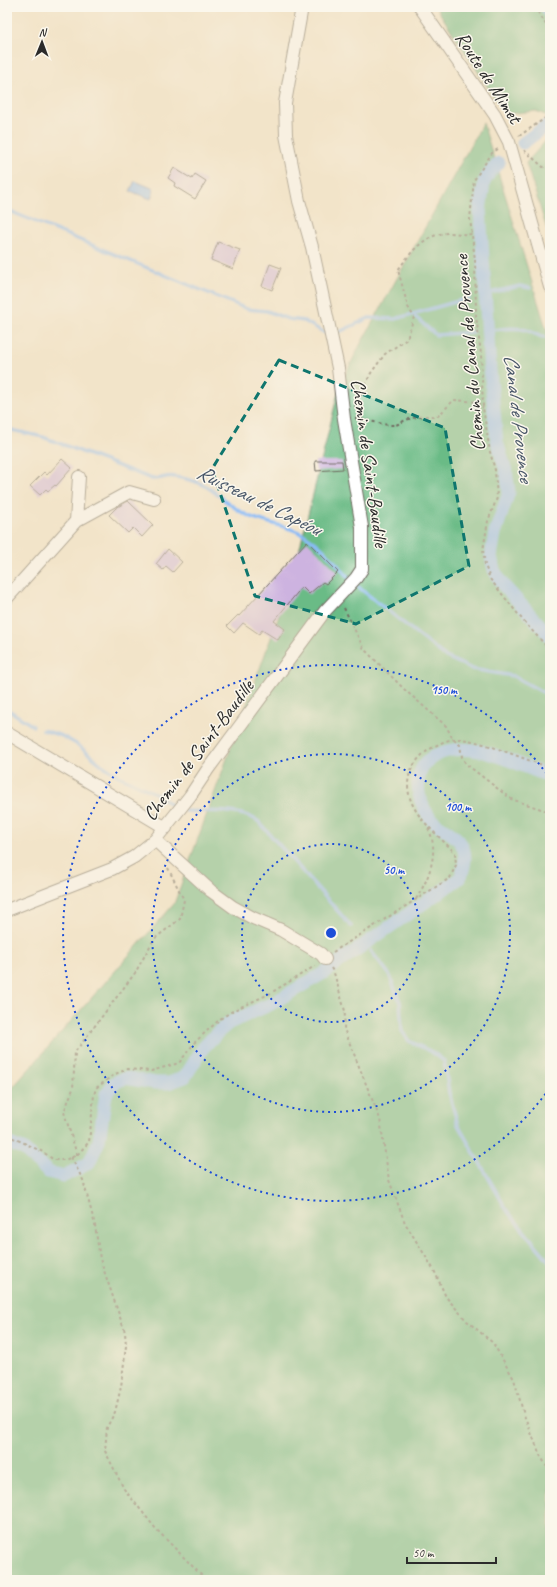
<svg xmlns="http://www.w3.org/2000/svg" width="557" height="1587" font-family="Caveat,sans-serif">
<rect width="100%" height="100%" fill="#fbf7ec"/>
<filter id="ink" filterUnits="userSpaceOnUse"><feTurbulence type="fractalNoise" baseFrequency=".025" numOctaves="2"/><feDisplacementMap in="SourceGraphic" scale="8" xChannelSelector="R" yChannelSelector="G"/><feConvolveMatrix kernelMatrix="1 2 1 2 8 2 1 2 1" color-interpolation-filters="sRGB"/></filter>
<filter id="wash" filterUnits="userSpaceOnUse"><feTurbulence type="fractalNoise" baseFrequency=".012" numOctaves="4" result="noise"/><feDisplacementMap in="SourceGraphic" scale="16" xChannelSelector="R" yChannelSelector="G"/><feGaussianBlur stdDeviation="0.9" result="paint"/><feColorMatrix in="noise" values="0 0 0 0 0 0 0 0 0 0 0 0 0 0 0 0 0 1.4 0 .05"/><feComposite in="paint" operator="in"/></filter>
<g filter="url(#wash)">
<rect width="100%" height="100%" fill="#f2e4c9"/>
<!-- forest -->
<path fill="#6bbb86" stroke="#4b7358" d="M436,7H550V117L536,111L505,114Z
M483,123L550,341V1580H7V1094L174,904L292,580L340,385L360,345Z
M550,136V239L526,163Z"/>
<!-- water -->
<path fill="#8abbf6" stroke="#5a7390" d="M135,181L154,189L151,199L130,191Z"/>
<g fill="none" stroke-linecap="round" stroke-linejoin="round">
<!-- stream -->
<path stroke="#8abbf6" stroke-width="3.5" d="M7,210L247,309L267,311L288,319L304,321L327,334
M481,295L520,286L530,288
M412,314L436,335L473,332
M484,331C497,330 514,326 526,330C533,332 537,336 544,337
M337,333L369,318L395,319L469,298
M7,429L43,437L152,479C160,480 167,475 175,477C184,478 200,482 207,487C221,496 232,508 247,515C261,522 277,524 291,529C316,537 332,559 349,578
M357,586L446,657L472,669L513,676L550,696
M7,709L33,726
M43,730L62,736L78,745L102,765L119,776L157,794L174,807
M185,811C210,812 237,808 258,821L351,926
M371,951L389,974L400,1002L402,1031L409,1041L432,1052L444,1061L449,1093L458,1125L508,1212L550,1262"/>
<!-- canal -->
<path stroke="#8abbf6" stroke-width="13" d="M546,7L550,13
M523,143L550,123
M499,163L490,172L484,182L480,210L490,370L497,442L506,471L509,492L495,533L491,556L494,570L503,585L550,636
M7,1143L23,1149L48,1172L64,1176L89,1163L99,1141L106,1094L114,1083L125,1078L155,1083H169L185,1077L203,1048L216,1034L229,1023L271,1004L322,974L460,878C465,867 468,851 459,841C451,831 438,827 430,818C420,804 415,789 420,772C423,764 429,759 436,755C472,737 516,765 550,776"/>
</g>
<g id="blocks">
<!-- building -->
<path fill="#cdb3e0" d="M174,168L192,179L195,174L206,181L195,199L174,186L175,183L168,178Z
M218,242L240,250L233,269L211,260Z
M270,264L281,268L272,290L262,286Z
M62,459L72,468L56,486L55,485L48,491L46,489L40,495L30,486L44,472L47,475Z
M315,461H342L343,469L316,471Z
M128,501L153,525L142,537L133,528L128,533L109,515L116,508Z
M307,541L338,572L326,584L323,582L309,594L302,587L274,621L285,629L278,640L262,630L259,634L243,623L234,633L227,626L238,615L239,616Z
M168,549L182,562L173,572L166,566L163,570L156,564Z"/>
</g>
</g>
<g filter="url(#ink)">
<use href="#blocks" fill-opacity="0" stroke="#716c62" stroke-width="1"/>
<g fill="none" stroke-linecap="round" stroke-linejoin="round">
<defs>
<path id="minor" d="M420,7L495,115L509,142L550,287
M76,521L79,477
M7,598L76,521L129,492L154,499
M7,733L166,828
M155,840L211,891L233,907L253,918L281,930L321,954L325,959
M7,910L112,869L134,857L155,840L190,796L208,769L325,611L356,578L362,569V527L344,419L338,368L312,247L299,201L286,135L285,103L302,7"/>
</defs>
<!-- minor casing -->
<use href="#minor" stroke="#716c62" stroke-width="14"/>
<!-- path -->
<path stroke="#716c62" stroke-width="2" stroke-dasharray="3 3" stroke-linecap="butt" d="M535,7L550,31
M519,136L544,119L550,113
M498,149L492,153L474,180L470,219L475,260L476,316L481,354L483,408L490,452L495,470L497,498L488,521L483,550L485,565L490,579L525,623L550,650
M524,150L543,167L550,166
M355,407L371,373L385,354L407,339L414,317L408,307L398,270C411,252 425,233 450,233C458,233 464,235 472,234
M355,418C367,419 383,426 395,425C400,424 404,420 409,419C418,416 428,416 438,416L454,400L477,402L483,408
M344,608L364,649L405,690L446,726L453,739L460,745L462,757L466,764L511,799L550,812
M416,899C429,879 440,851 428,828
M333,952L450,878L456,865L455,853C435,831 402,810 409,776C411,768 416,761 422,755C429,749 444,740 454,739C477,737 525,761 550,767
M331,968L334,973L345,1011L344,1029L380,1119L389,1180L405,1223L434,1270L446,1297L467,1321L493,1343L514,1379L524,1415L540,1455L550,1472
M7,1135L43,1152L54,1160H65L77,1155L89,1142L94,1095L96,1088L115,1074L128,1069L151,1071L179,1063L195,1042L220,1019L234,1010L269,994L315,966
M77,1155L64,1112L73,1089L75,1052L135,973L154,939L180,919L184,900L168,868
M71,1157L83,1180L95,1225L100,1259L125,1332L126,1346L121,1387L115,1412L107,1427L105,1451L124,1489L156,1529L206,1580"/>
<!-- minor -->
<use href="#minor" stroke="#fff" stroke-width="12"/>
</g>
</g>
<!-- marked area -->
<path d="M0 0H557V1587H0ZM279,360L445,428L469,566L356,624L255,596L212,469Z" fill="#f2e4c9" fill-opacity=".55" fill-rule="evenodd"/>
<path fill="none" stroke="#0f766e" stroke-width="3" stroke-dasharray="8 5" stroke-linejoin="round" d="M279,360L445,428L469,566L356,624L255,596L212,469Z"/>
<!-- distance rings -->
<g fill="none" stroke="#1d4ed8" stroke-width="2" stroke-dasharray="2 4">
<circle cx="331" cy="933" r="89"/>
<circle cx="331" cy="933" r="179"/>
<path d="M549 1089A268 268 0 1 1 549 777"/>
</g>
<g text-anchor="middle" stroke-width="3" stroke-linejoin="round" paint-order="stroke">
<!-- street labels -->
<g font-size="20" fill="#2b2b2b" stroke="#fbf7ec">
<text transform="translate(489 77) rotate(57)" y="7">Route de Mimet</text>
<text transform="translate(469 353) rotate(-95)" y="7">Chemin du Canal de Provence</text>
<text transform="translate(370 463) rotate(82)" y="7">Chemin de Saint-Baudille</text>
<text transform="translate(198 750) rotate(-53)" y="7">Chemin de Saint-Baudille</text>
</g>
<!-- water labels -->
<g font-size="21" font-style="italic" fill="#485668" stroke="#fbf7ec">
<text transform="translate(519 418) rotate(83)" y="7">Canal de Provence</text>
<text transform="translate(259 500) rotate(26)" y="7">Ruisseau de Capéou</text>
</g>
</g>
<circle cx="331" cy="933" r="6" fill="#1d4ed8" stroke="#fbf7ec" stroke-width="2"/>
<g font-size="12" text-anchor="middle" font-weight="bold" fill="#1d4ed8" stroke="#fbf7ec" stroke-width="3" stroke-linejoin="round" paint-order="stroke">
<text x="444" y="694">150 m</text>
<text x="458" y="811">100 m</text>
<text x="394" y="874">50 m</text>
</g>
<!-- margin -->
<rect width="557" height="1587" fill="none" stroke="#fbf7ec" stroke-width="24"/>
<!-- north arrow -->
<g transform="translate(42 42) rotate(1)" stroke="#fbf7ec" stroke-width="3" paint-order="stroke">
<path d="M0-3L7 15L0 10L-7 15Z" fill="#2b2b2b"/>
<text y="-6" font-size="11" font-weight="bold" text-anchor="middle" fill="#2b2b2b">N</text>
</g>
<!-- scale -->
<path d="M407 1557v6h89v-6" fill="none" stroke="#2b2b2b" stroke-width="2"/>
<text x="413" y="1557" font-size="12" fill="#2b2b2b" stroke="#fbf7ec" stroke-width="3" paint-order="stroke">50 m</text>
</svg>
